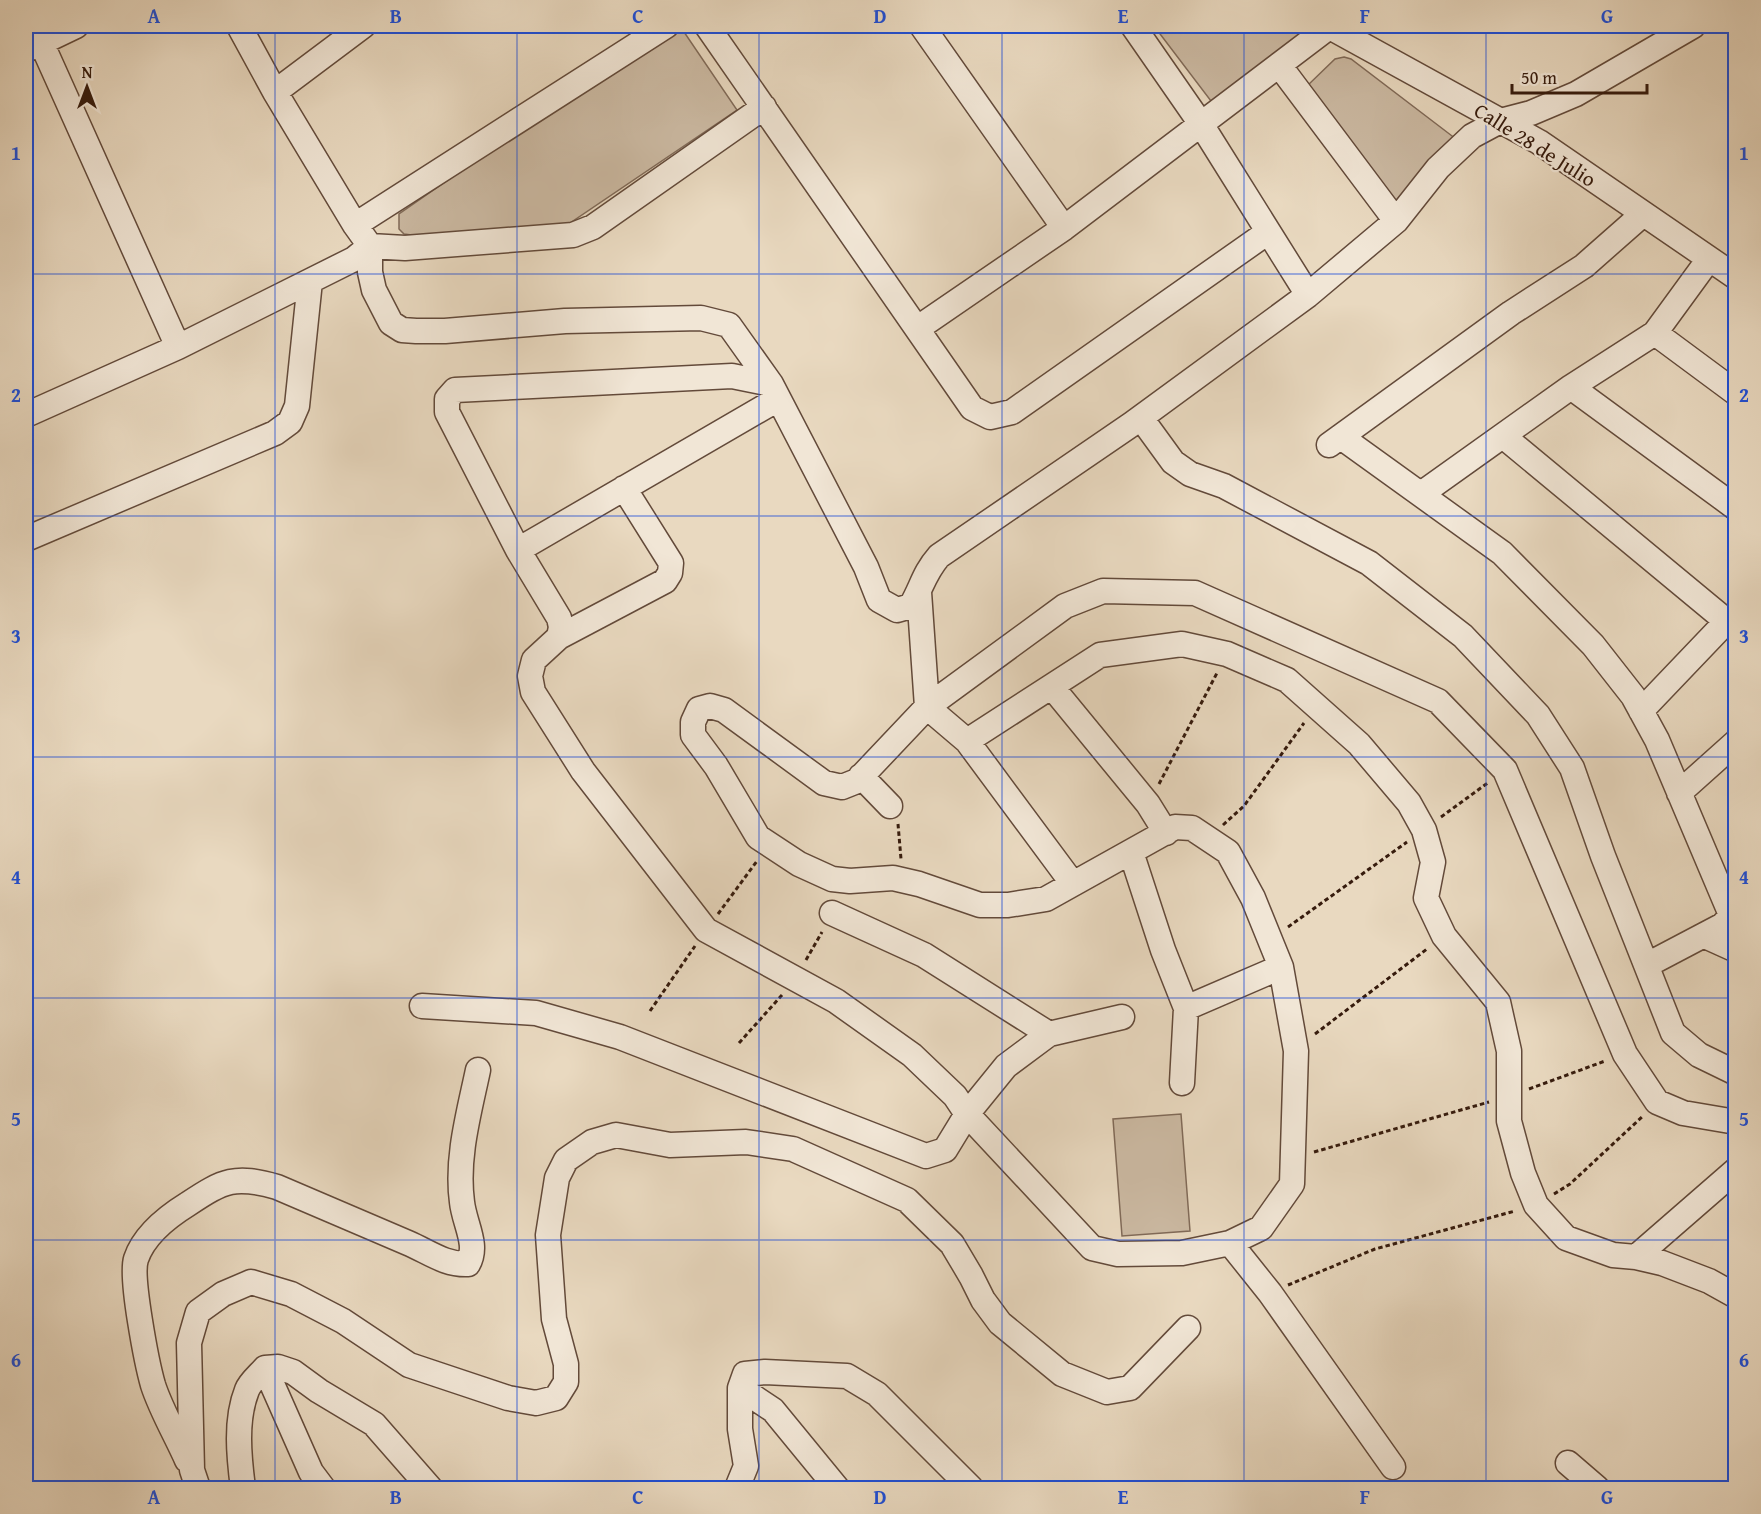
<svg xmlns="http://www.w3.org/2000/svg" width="1761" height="1514" font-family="'Gentium Book Plus',serif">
<rect width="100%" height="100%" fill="#e9d9c0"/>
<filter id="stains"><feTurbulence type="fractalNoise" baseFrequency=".00333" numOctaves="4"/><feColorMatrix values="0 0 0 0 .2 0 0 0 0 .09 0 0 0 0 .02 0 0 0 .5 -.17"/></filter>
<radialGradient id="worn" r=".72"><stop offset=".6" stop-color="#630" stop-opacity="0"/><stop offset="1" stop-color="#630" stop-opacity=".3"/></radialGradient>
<!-- green -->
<path fill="#cbb9a2" stroke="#806a58" stroke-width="1.5" d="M669,26H680L737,110L567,225L419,236L404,234L399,229V214Z
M1154,26H1297L1303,35L1214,105Z
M1344,57L1351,59L1456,139L1396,204L1308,85L1335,59Z
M1181,1114L1190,1231L1122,1236L1113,1119Z"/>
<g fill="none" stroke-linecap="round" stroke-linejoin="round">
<defs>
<path id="minor" d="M239,26L275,92L355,225L370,246L405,248L573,235L593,227L764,107
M707,26L972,408L990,417L1012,412L1268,232
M922,26L1064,228
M1133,26L1201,124L1308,295
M1328,26L1539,142L1736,277
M41,42L178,347
M26,50L76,26
M1279,65L1396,221
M275,92L363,26
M355,225L666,26
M370,246V272L374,290L391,323L402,330L416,331H445L565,321L701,318L729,325L771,384L866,567L879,600L897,610L911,606C922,587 924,573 939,556L1132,424L1308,295L1396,221L1438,168L1472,136L1500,121L1531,113L1576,94L1693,26
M918,328L1064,228L1329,27
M1655,333L1736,393
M771,384L732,376L455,390L447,399V412L518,550L559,618L561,627L559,637L534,660L530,676L533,692L583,771L706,930L836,1001L912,1055L955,1096L967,1114L1092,1248L1118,1254L1182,1253L1230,1243L1261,1228L1292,1184L1296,1051L1281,967L1253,898L1228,852L1192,828L1175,827L1046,899L1008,905H980L919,884L893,878L850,881L832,879L799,864L758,837L716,766L693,735V722L699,709L710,706L724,710L824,783L842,787L857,781L927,707L1065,606L1103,591L1195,593L1438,701L1505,770L1625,1054L1657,1102L1683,1113L1736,1122
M1571,387L1736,508
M26,415L178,347L354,259L370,246
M1141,418L1173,462L1190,474L1224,486L1369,563L1463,636L1538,715L1572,768L1603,856L1673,1033L1699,1055L1736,1073
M1503,436L1736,629
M1341,437L1502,553L1593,645L1633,696L1657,740L1729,910L1730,917L1723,925L1647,965
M1329,445L1511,313L1584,266L1643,214
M1421,494L1571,387L1655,333L1709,259
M26,539L275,433L290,422L297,406L310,281
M518,550L778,399
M919,592L927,707L967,741L1100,655L1182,644L1227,654L1287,680L1359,744L1409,803L1424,830L1433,862L1426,898L1444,936L1498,1002L1509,1051V1121L1523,1173L1536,1205L1566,1238L1613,1255L1636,1257L1662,1263L1709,1281L1736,1296
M559,637L665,581L670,573L671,563L624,488
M1052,687L1148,804L1166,833
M1641,711L1726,622
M967,741L1073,884
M861,776L890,806
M1679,793L1736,742
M1131,852L1163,950L1186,1008L1182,1083
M832,913L924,955L1049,1034
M1705,936L1736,950
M422,1006L536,1013L620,1037L926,1156L945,1150L967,1114L1006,1066L1049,1034L1122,1017
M1186,1008L1281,967
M1230,1243L1270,1293L1393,1467
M1636,1257L1736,1170
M265,1368L311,1472L323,1488
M740,1388L773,1410L837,1488
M187,1460C177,1437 161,1410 153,1385C147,1364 130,1277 136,1259C144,1235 167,1217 188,1204C224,1180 235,1175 277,1187C321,1206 365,1225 408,1243C429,1252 445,1265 468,1264C479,1245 464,1223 462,1202C456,1158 469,1113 478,1070
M1568,1463L1597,1488
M198,1488L192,1470L189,1343L198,1312L223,1294L251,1282L291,1294L343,1321L409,1365L508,1398L536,1403L556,1398L566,1382V1364L554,1319L548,1235L557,1178L566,1160L592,1142L616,1135L670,1145L746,1142L793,1149L907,1200L952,1244L971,1276L983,1300L1000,1323L1062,1374L1107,1392L1130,1388L1188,1328
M243,1488C239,1457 235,1420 247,1390C250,1382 259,1375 265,1368L278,1367L293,1372L319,1391L374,1424L430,1488
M737,1488L746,1466L740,1429V1388L745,1374L765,1372L847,1376L877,1394L971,1488"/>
</defs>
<!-- minor casing -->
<use href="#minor" stroke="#634a3a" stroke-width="27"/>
<!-- path -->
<path stroke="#361b0d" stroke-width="3" stroke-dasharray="4.5 3" stroke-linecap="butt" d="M1159,784L1217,673
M1441,817L1489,782
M898,824L901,859
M1223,825L1244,806L1304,723
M718,914L757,861
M1288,927L1407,842
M806,960L822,932
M650,1011L695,946
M1315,1034L1427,949
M739,1043L782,995
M1529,1089L1605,1061
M1314,1152L1489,1102
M1554,1194L1570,1184L1643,1116
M1288,1285L1375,1249L1515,1211"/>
<!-- minor -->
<use href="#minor" stroke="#f1e6d6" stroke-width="24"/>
</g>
<!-- grid -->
<path fill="none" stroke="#1d4ed8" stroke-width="1.5" stroke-opacity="0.55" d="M275,26V1488M517,26V1488M759,26V1488M1002,26V1488M1244,26V1488M1486,26V1488M26,274H1736M26,516H1736M26,757H1736M26,998H1736M26,1240H1736"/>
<g text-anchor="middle" stroke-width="4.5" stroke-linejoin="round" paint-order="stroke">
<!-- street labels -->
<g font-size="21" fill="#361b0d" stroke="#f1e6d6">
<text transform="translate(1535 145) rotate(32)" y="7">Calle 28 de Julio</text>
</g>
</g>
<!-- margin -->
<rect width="1761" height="1514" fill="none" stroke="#e9d9c0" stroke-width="66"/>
<!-- north arrow -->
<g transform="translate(87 87)" stroke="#f1e6d6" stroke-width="4.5" paint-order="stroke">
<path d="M0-4.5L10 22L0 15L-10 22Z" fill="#361b0d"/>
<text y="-9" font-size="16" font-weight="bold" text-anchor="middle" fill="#361b0d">N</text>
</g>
<!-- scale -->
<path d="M1512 84v9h135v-9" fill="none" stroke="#361b0d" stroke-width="3"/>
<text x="1521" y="84" font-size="18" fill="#361b0d" stroke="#f1e6d6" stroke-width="4.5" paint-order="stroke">50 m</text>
<rect x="33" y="33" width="1695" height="1448" fill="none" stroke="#1d4ed8" stroke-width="2"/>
<g font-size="20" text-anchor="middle" font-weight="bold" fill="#1d4ed8">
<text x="154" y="23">A</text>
<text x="396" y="23">B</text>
<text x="638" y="23">C</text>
<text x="880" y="23">D</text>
<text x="1123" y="23">E</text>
<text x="1365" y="23">F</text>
<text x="1607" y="23">G</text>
<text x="16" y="160">1</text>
<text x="1744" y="160">1</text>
<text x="16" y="402">2</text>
<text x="1744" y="402">2</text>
<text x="16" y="643">3</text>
<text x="1744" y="643">3</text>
<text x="16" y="884">4</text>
<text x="1744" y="884">4</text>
<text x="16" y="1126">5</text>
<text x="1744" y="1126">5</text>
<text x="16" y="1367">6</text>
<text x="1744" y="1367">6</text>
<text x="154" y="1504">A</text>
<text x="396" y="1504">B</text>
<text x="638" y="1504">C</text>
<text x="880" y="1504">D</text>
<text x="1123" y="1504">E</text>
<text x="1365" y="1504">F</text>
<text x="1607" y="1504">G</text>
</g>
<rect width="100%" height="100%" filter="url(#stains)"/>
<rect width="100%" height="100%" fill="url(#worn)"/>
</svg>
